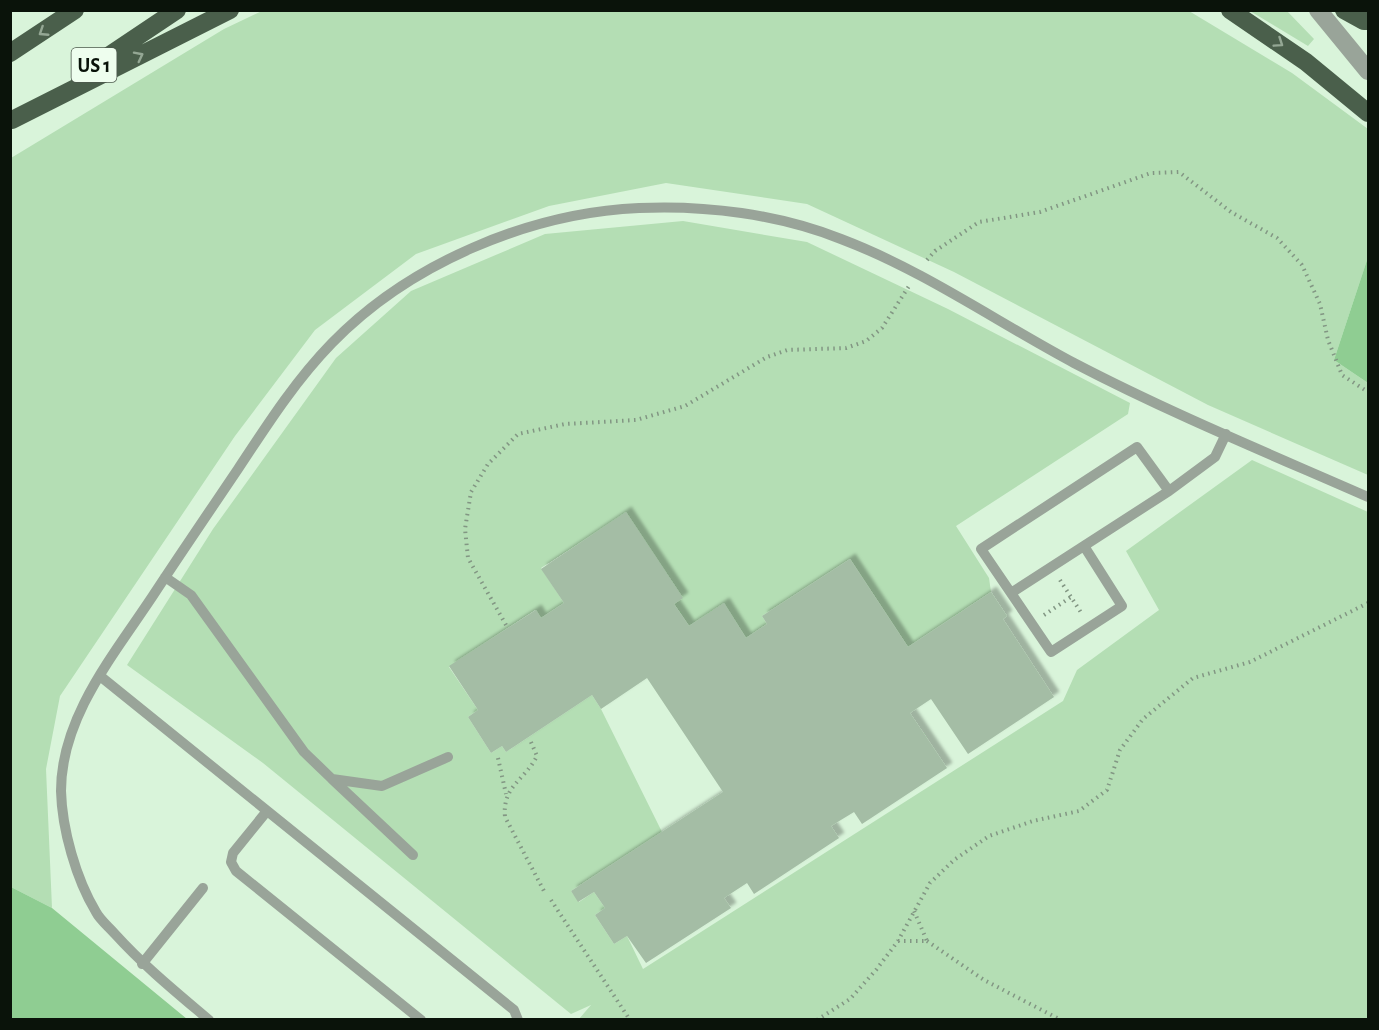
<svg xmlns="http://www.w3.org/2000/svg" width="1379" height="1030" font-family="'Alegreya Sans',sans-serif">
<defs>
<filter id="shadow"><feDropShadow dx="5.5" dy="-5.5" stdDeviation="1.5" flood-color="#0004"/></filter>
</defs>
<rect width="100%" height="100%" fill="#d9f4da"/>
<!-- green -->
<path fill="#b4deb4" d="M264,10L1189,11L1292,73L1368,129V257L1334,360L1368,383V475L1208,405L954,272L807,204L666,183L549,206L416,254L315,330L235,436L60,696L46,769L52,908L11,887V158L224,29Z
M1250,11H1287L1314,39L1308,46Z
M683,221L807,242L948,309L1130,403L1128,414L956,526L989,578L991,592L908,647L850,559L762,616L767,624L746,638L724,604L689,626L674,604L682,598L626,513L541,568L564,603L541,618L535,610L449,667L478,710L468,717L491,753L502,746L506,752L592,695L601,709L662,832L571,891L579,902L594,892L605,908L595,915L614,944L627,936L643,969L1063,701L1077,670L1159,610L1126,551L1252,460L1368,512V1019H579L591,1005L571,1014L263,763L127,665L213,529L336,358L411,291L545,234Z"/>
<!-- forest -->
<path fill="#8fcd92" d="M1368,257V383L1334,360Z
M11,887L52,908L187,1019H11Z"/>
<!-- building -->
<path fill="#a4bda5" filter="url(#shadow)" d="M626,512L683,598L674,604L689,626L724,603L746,638L767,624L762,616L850,559L908,647L991,592L1007,616L1003,619L1054,697L968,754L931,699L910,713L947,768L862,824L854,812L831,826L839,838L754,894L747,883L724,898L731,908L646,963L627,936L614,944L595,915L605,908L594,892L578,902L571,891L723,792L647,678L601,709L592,695L506,752L502,746L491,753L468,717L478,710L449,666L536,610L541,618L564,603L541,569Z"/>
<g fill="none" stroke-linecap="round" stroke-linejoin="round">
<!-- path -->
<path stroke="#829683" stroke-width="4" stroke-dasharray="1.5 4.5" stroke-linecap="butt" d="M927,260L935,251L979,222L1040,212L1151,173L1179,172L1231,212L1277,238L1302,265L1320,304L1328,340L1342,375L1368,392
M1060,580L1082,614
M1044,615L1071,597
M506,625L468,558L465,529L471,492L488,464L518,434L565,424L636,420L685,406L767,357L787,350L846,348L866,341L882,328L909,286
M531,742L537,756C525,780 502,786 505,817L544,891
M498,758L506,794
M551,900L630,1020
M898,941H927L914,911
M927,941L984,980L1061,1020
M721,1020H725
M817,1020L850,999L876,970L898,941L930,883L954,860L989,836L1033,821L1079,811L1107,790L1120,750L1143,719L1193,678L1250,662L1368,603"/>
<!-- service -->
<path stroke="#99a499" stroke-width="10" d="M1084,546L1122,606L1051,652L981,549L1137,447L1169,491
M165,577L191,595L304,752L332,779L382,786L448,757
M1011,593L1169,491L1215,457L1226,434
M100,676L514,1010L518,1020
M332,779L413,855
M267,811L233,853L231,862L236,871L421,1020
M142,964L203,888
M209,1020C176,992 144,966 115,934C109,927 100,920 96,912C76,879 62,829 61,791C61,715 117,651 156,591C183,550 211,509 238,469C267,425 295,381 332,343C409,264 528,213 639,208C706,205 778,214 841,239C923,270 997,322 1074,363C1170,413 1270,454 1368,497"/>
<!-- tertiary -->
<path stroke="#99a499" stroke-width="18" d="M1318,10L1368,71"/>
<!-- trunk -->
<path stroke="#4a5f4b" stroke-width="18" d="M1230,10L1306,62L1368,113
M1344,10L1364,21H1368
M10,53L75,10
M80,75L177,10
M12,120L230,10"/>
</g>
<!-- one-way arrows -->
<defs><path id="oneway-chevron" d="M-2-3.5L2.5 0L-2 3.5" fill="none" stroke-width="1.6" stroke-linecap="round" stroke-linejoin="round" transform="scale(1.5)"/></defs>
<g stroke="#94a794">
<use href="#oneway-chevron" transform="translate(43 32) rotate(147)"/>
<use href="#oneway-chevron" transform="translate(1279 43) rotate(34)"/>
<use href="#oneway-chevron" transform="translate(139 56) rotate(-27)"/>
</g>
<g text-anchor="middle" stroke-width="4.5" stroke-linejoin="round" paint-order="stroke">
<!-- shield labels -->
<rect fill="#eefeee" stroke="#4e5a4e" stroke-width="1.5" x="71.5" y="48" width="45" height="34" rx="4.5"/>
<g font-size="20" font-weight="bold" fill="#0a130a">
<text x="94" y="72">US 1</text>
</g>
</g>
<!-- border -->
<rect width="1379" height="1030" fill="none" stroke="#0a130a" stroke-width="24"/>
</svg>
